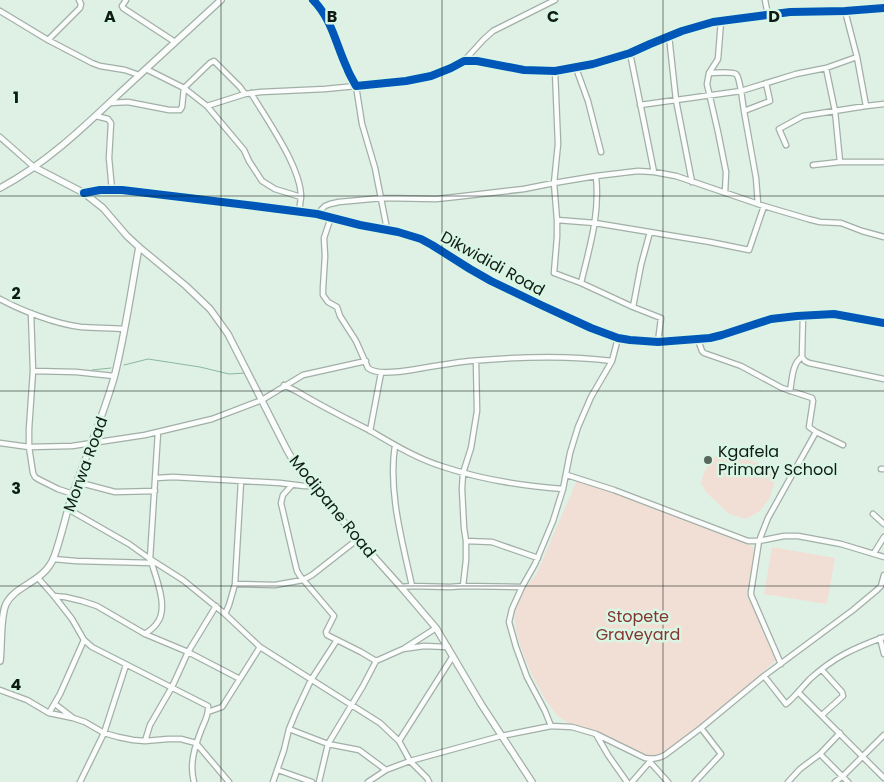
<svg xmlns="http://www.w3.org/2000/svg" width="884" height="782" font-family="Poppins,sans-serif">
<rect width="100%" height="100%" fill="#dff0e5"/>
<!-- green -->
<path fill="#f1dfd6" d="M732,453L767,467L776,478L769,499L760,511L746,519L729,514L706,492L701,483L705,470L716,456Z
M577,480L700,525L742,541L753,547L755,556L749,597L777,659L741,693L660,756C643,759 625,745 610,738C595,730 575,729 561,718C542,704 510,634 515,611C517,598 527,585 536,575Z
M772,547L835,558L827,604L764,594Z"/>
<g fill="none" stroke-linecap="round" stroke-linejoin="round">
<!-- stream -->
<path stroke="#8ab99e" stroke-width="1" d="M124,365L148,359L200,367L229,374L246,373
M92,370L111,368"/>
<defs>
<path id="minor" d="M126,0L122,6L123,8L175,42
M313,0C332,19 336,45 347,68C349,74 353,80 356,86L406,81L431,76L451,68L464,61H477L524,70L555,71L593,64L630,53L650,44L682,31L713,22L790,12L845,11L884,8
M765,0L768,15
M0,11L48,40L92,63L100,66L125,70L139,75
M845,11L857,57L866,106
M721,21L718,59L709,73L707,84L718,132L726,172L725,193
M669,36L676,100L692,182
M48,40L80,8L81,4L79,0
M630,53L654,172
M464,61L483,40L493,31L555,0
M576,68L588,101L601,152
M826,68L835,111L840,162H884
M146,69L184,88L207,106L245,94L261,92L325,89L356,86L362,124L375,168L387,229
M555,71L558,144L554,183L557,220V237L554,273L581,283L633,307L661,318L658,342
M709,73C715,73 731,71 736,74C739,77 740,86 741,91L796,74L826,68L857,57
M110,103L128,102L169,110H180L182,107L184,88L210,63L214,61L240,87L245,94
M640,105L741,91L744,111
M207,106L244,150L249,161L262,181L275,189L301,197C301,167 267,120 251,93
M96,116L108,119L111,123L109,158L112,190
M0,137L34,167
M786,145L779,129L803,116L866,106L884,104
M813,165L840,162
M84,193L100,190H122L247,205L317,214L360,225L398,232L421,239L432,245L470,269L491,281L541,305L591,328L618,338L630,340L658,342L710,338L722,335L771,319L797,316L834,314L884,323
M758,204L756,178L744,111L770,101L766,83
M299,212L301,197
M317,214L325,206L330,204L339,202L382,198L436,199L455,197L524,189L554,183L596,176L638,171L654,172L676,176L764,206L808,219L820,222L841,223L862,231L884,237
M331,217L324,238L325,256L323,288V295L328,302L337,307L340,316L356,341L368,368C377,376 405,371 417,369C434,366 452,363 470,361C515,357 567,355 612,361
M557,220L595,223L710,242L749,250L764,206
M581,283C590,245 600,215 596,176
M0,299C22,311 56,324 81,327C95,328 110,328 124,329
M633,307L641,265L650,232
M31,313L33,371L29,429V447L33,473L35,477L38,479L58,489L73,494
M803,315L802,357L805,361L809,363L884,379
M698,340L702,351L704,353L741,366L782,388L812,398L813,401L809,427L816,432L843,445
M33,371L76,372L114,376
M284,385L298,392C321,406 345,418 369,430C393,444 417,459 444,467C483,480 523,486 563,489
M790,391C792,381 792,363 802,357
M370,431L381,373
M0,443L29,447L72,446L145,435L212,419L262,400L303,375L366,361
M395,445C388,492 402,540 412,586
M881,469H884
M567,475L614,490L748,541H759L784,536H798L841,544L884,557
M156,478L173,477L280,483L304,486H313
M77,482L115,492L155,491
M292,485L283,495L281,503L295,563L297,571L300,576L334,616L326,632L327,635L361,652L376,661
M68,509L129,544L150,559L158,432
M873,514L884,524
M466,541L492,542L538,558
M874,553L884,537
M53,559L76,561L152,563
M150,559L183,580L225,614L260,647L380,723L399,741L410,761L427,778L429,782
M38,578L54,596L65,597L82,601L97,606L145,634L188,652L172,687L150,725L145,741
M235,584L275,585L303,580L312,575L358,539
M463,586L466,560V541L464,528L462,489L463,473L471,448L477,411L476,361
M401,587L412,586L450,587L463,586L522,587
M54,596L72,619L84,640L92,647L208,706C209,714 205,721 202,728C195,746 189,763 194,782
M216,606L188,652L240,679
M225,614L229,605L235,584L241,481
M145,634C149,631 154,628 157,623C169,608 156,578 151,561
M880,638L884,654
M405,648L436,628
M781,664L751,595V592L759,541L768,518L816,432
M822,670L842,692L843,696L822,715
M764,676L786,704C795,697 802,687 810,679C834,657 854,648 884,637
M0,690L27,700L49,713L73,718L85,722L104,733L118,737L133,740L145,741L168,739H181L196,743L229,782
M798,692L884,778
M55,704L72,717
M208,712L222,707L224,704L260,647
M49,713L60,694L84,640
M551,726L545,711L527,677L516,647L509,622L512,609L522,587L535,564L553,521L563,489L570,453L578,427L591,397L612,361L618,338
M289,729L328,744L359,750L386,770
M597,736L608,755L627,782
M399,741L453,656
M820,754L848,782
M650,762L668,782
M278,770L312,782
M80,782L104,733L126,665
M273,782L284,750L289,729L296,712L311,680L337,640
M319,782L328,744L363,686L376,661L403,649L424,646L448,647
M368,782L386,770L410,761L501,736L551,726L572,727L596,734L645,758C653,759 658,759 665,755L701,728L764,676L853,610L877,590L881,586L884,575
M632,782L652,759
M695,782L721,754L701,728
M788,782L800,769L820,754L840,733
M835,782L843,776L884,735"/>
<path id="major" d="M34,167L84,193L103,208L127,236L139,247L186,286L210,309L228,334L287,450L294,462L358,539L401,587L436,628L481,704L532,782
M0,188C46,164 85,126 122,91C155,61 188,30 221,0
M0,661C2,645 0,617 6,604C16,584 44,583 54,557C61,538 65,518 71,499C85,458 102,419 114,378C125,335 131,291 139,247"/>
</defs>
<!-- minor casing -->
<use href="#minor" stroke="#a2afa7" stroke-width="7"/>
<!-- major casing -->
<use href="#major" stroke="#a2afa7" stroke-width="8"/>
<!-- minor -->
<use href="#minor" stroke="#fafdfb" stroke-width="4.5"/>
<!-- major -->
<use href="#major" stroke="#fafdfb" stroke-width="5.5"/>
<defs>
<path id="cycleway" d="M313,0C332,19 336,45 347,68C349,74 353,80 356,86L406,81L431,76L451,68L464,61H477L524,70L555,71L593,64L630,53L650,44L682,31L713,22L790,12L845,11L884,8
M84,193L100,190H122L247,205L317,214L360,225L398,232L421,239L432,245L470,269L491,281L541,305L591,328L618,338L630,340L658,342L710,338L722,335L771,319L797,316L834,314L884,323"/>
</defs>
<!-- cycleway casing -->
<use href="#cycleway" stroke="#d9f6e4" stroke-width="11"/>
<!-- cycleway -->
<use href="#cycleway" stroke="#0057b8" stroke-width="8"/>
</g>
<!-- grid -->
<path fill="none" stroke="#101b15" stroke-width="1" stroke-opacity="0.55" d="M221,0V782M442,0V782M663,0V782M0,196H884M0,391H884M0,586H884"/>
<!-- markers -->
<circle fill="#58665e" stroke="#d9f6e4" stroke-width="2" cx="708" cy="460" r="5"/>
<g text-anchor="middle" stroke-width="5" stroke-linejoin="round" paint-order="stroke">
<!-- street labels -->
<g font-size="16" fill="#101b15" stroke="#d9f6e4">
<text transform="translate(493 263) rotate(29)" y="6">Dikwididi Road</text>
<text transform="translate(85 464) rotate(-70)" y="6">Morwa Road</text>
<text transform="translate(333 506) rotate(51)" y="6">Modipane Road</text>
</g>
<!-- poi labels -->
<g font-size="16" fill="#101b15" stroke="#d9f6e4" text-anchor="start">
<text x="718" y="457">Kgafela<tspan x="718" dy="18">Primary School</tspan></text>
</g>
<!-- park labels -->
<g font-size="16" fill="#85352f" stroke="#d9f6e4">
<text x="638" y="622">Stopete<tspan x="638" dy="18">Graveyard</tspan></text>
</g>
</g>
<g font-size="16" text-anchor="middle" font-weight="bold" fill="#101b15" stroke="#d9f6e4" stroke-width="5" stroke-linejoin="round" paint-order="stroke">
<text x="110" y="22">A</text>
<text x="332" y="22">B</text>
<text x="553" y="22">C</text>
<text x="774" y="22">D</text>
<text x="16" y="103">1</text>
<text x="16" y="299">2</text>
<text x="16" y="494">3</text>
<text x="16" y="690">4</text>
</g>
</svg>
